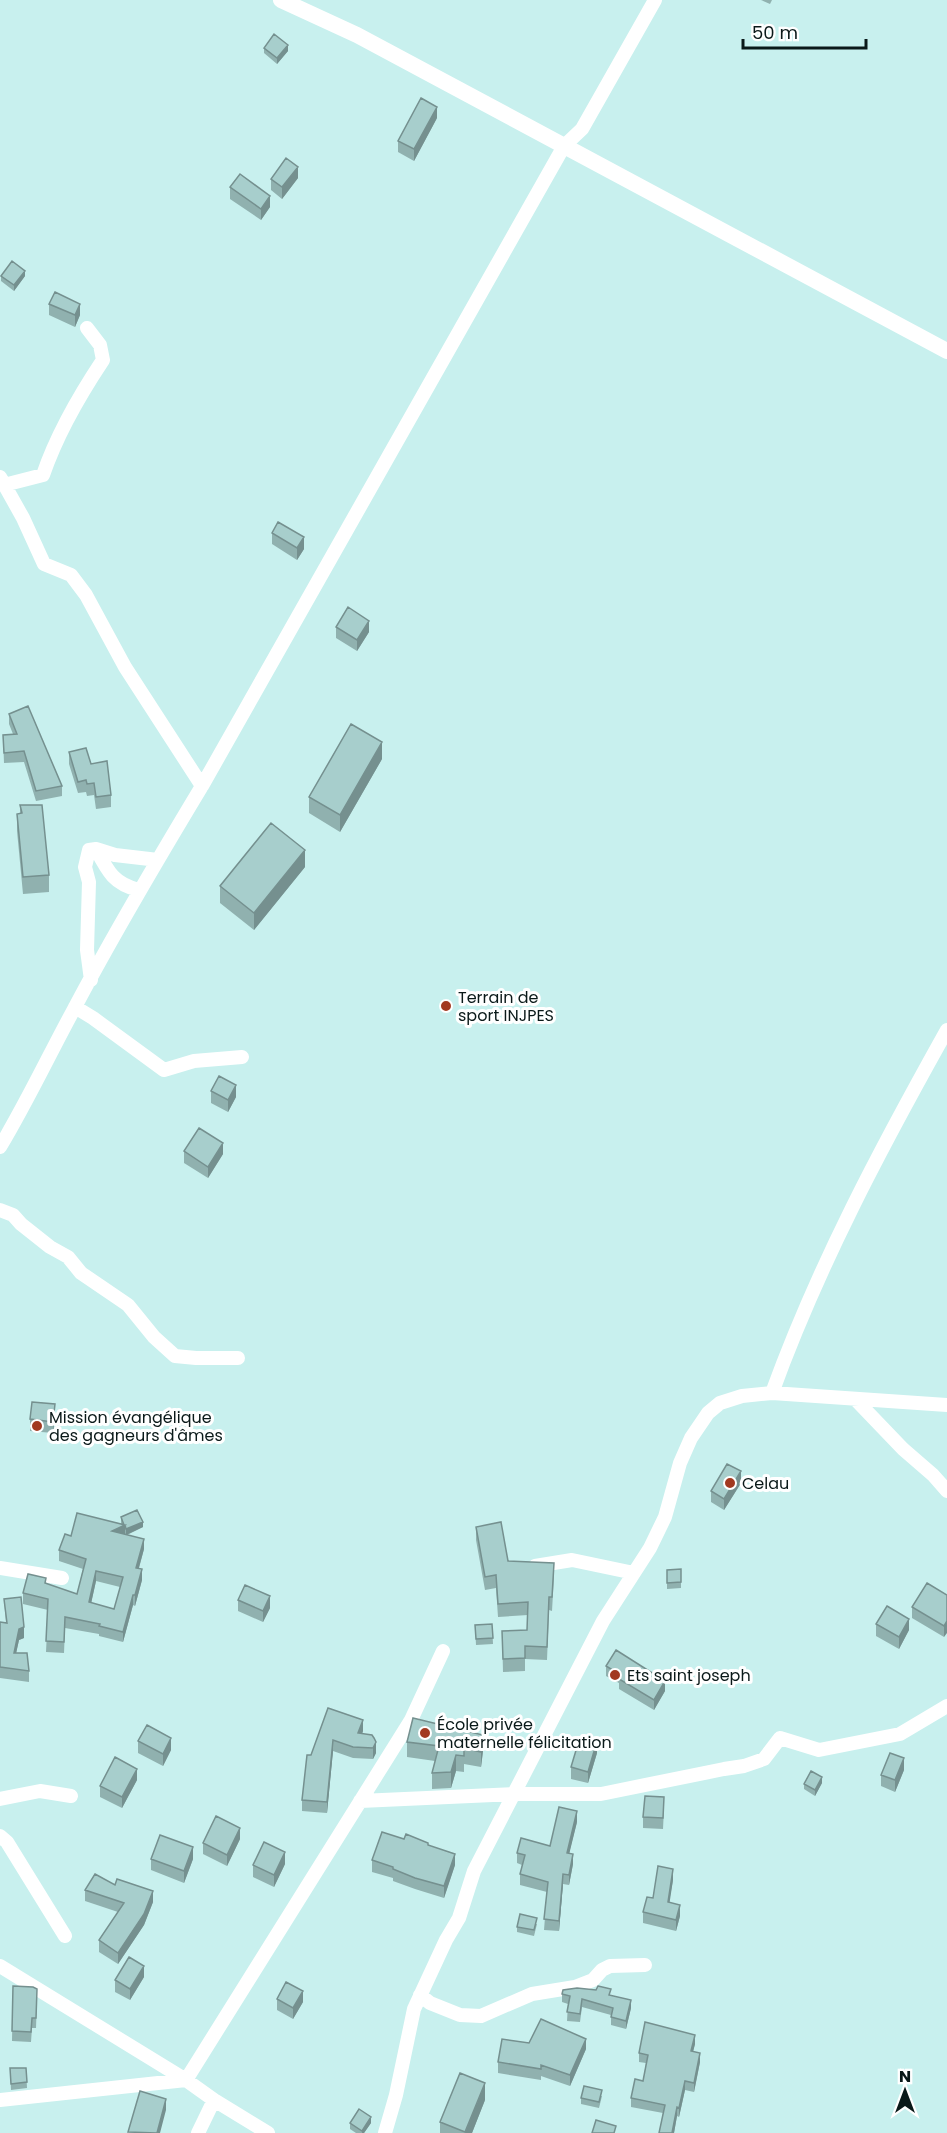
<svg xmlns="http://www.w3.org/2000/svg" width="947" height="2133" font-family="Poppins,sans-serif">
<rect width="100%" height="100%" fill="#c8f0ee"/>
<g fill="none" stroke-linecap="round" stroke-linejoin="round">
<!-- minor -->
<path stroke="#fff" stroke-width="14" d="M0,477L23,518L44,564L71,575L86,595L125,667L202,786
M4,485L43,475C57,434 79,396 103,360L100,345L87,328
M96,849L115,855L158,860
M91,980L87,950L89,882L85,867L89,850L96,849C108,872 114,884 139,890
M75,1007L93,1018L164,1070L194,1061L242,1057
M0,1147C27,1102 49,1055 74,1009C114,933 158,859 202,786L564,146L582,129L655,0
M0,1210L13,1215L21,1224L50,1247L68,1257L81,1273L128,1305L154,1337L175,1356L196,1358H238
M772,1393C818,1266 881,1148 947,1030
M856,1400L903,1449L933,1475L947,1491
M535,1566L572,1560L634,1573
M0,1568L62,1578
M0,1799L40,1791L71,1796
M360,1801L514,1794H601L724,1769L744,1766L764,1759L780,1738L819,1750L900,1734L947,1706
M0,1836L7,1842L65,1936
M0,1966L186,2080L214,2100L268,2133
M420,1995L430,2003L460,2015L481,2016L532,1994L575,1987L593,1980L602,1970L610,1966L645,1965
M0,2100L186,2080L411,1720L443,1651
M198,2133L214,2100
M385,2133L396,2095L414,2009L446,1940L459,1918L474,1871L603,1621L650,1548L665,1517L680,1463L691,1438L708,1413L720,1403L742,1396L772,1393L947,1405"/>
<!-- tertiary -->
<path stroke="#fff" stroke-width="16" d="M281,0L357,35L947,351"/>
</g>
<!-- wall -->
<path fill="#90b1af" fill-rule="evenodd" d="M761,0H772L770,4Z
M264,48L288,51L277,64L264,53Z
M437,118L414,161L398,152V141Z
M298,178L282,199L271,190V179Z
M230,187L270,207L261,220L230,199Z
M1,276H25L14,291L1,281Z
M49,304L80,315L75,327L49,315Z
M272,533L304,549L297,560L272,544Z
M336,627L369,632L357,651L336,638Z
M9,714L62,786V796L36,801L24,762L4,763L3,735L13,734L9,724Z
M69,752L91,764L111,795V807L96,809L94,795L87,796L86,792L78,793L69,764Z
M382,759L340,832L309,813V797Z
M20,805L49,875V892L23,894L17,831V814H20Z
M305,867L254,930L220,903V886Z
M211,1091L236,1097L228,1112L211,1103Z
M184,1151L223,1154L208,1178L184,1163Z
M55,1416L53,1433L30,1431V1419Z
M741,1483L724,1510L711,1502V1491Z
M121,1517L143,1527L127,1535L144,1549L139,1568L142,1580L135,1606L133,1605L123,1642L99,1636V1634L65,1628L64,1653L46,1652L48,1610L23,1604V1593L46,1584L77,1594L83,1569L59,1561V1550L71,1536L121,1524ZM96,1581L120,1587L114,1609L91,1603Z
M476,1527L508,1561L554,1576L552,1611L549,1610L547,1660L525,1659V1671L503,1672L502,1631L527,1630L528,1615L498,1617L496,1588L485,1590L476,1540Z
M681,1569V1588L667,1589V1570Z
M947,1595L944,1637L912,1618V1607Z
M4,1599L24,1638L19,1640L16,1653L29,1671V1682L0,1678V1622L6,1623Z
M238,1600L270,1608L263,1622L238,1611Z
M492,1624L493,1644L476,1645L475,1625Z
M876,1624L909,1630L899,1649L876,1636Z
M606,1666L665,1691L654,1710L619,1689V1683L606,1676Z
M328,1708L363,1731L362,1734L376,1753L373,1759L353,1758L333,1751L327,1813L302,1811V1800L311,1755Z
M413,1718L483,1751L481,1767L464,1764V1772L456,1771L451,1788L432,1789V1773L435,1761L407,1757V1742Z
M138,1741L171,1750L163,1766L138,1753Z
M597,1753L588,1783L571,1779V1767Z
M904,1770L895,1792L881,1786V1775Z
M137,1780L122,1808L100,1797V1786Z
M822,1783L815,1796L804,1789V1784Z
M664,1809L663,1829L643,1828V1817Z
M577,1822L569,1853L573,1864L569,1885L563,1884L559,1931L544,1930L547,1892L520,1885V1874L522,1865L517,1863V1853L550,1846Z
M240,1839L227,1866L203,1854V1843Z
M404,1839L428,1845L455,1865L444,1898L415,1889L393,1881V1878L372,1872V1860Z
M151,1859H193L184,1883L151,1870Z
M285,1864L274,1887L253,1877V1865Z
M673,1880L669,1902L680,1916L676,1931L643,1923V1912L653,1898Z
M115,1885L153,1902L144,1925L118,1964L99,1952V1940L118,1912L85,1901V1890Z
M537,1924L534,1936L517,1932V1927Z
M144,1977L130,2000L115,1992V1980Z
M13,1986L37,1999L36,2028H32L31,2042L12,2041Z
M562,1994L611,1995L631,2008L626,2029L611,2025V2015L582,2007L580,2022L567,2021L568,2004L562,2002Z
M277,1999L303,2002L293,2019L277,2010Z
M529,2043L586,2049L570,2086L541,2076V2080L498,2073V2062Z
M695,2044L693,2051L700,2062L694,2092L685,2090L679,2117L677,2116L674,2133H659L663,2113L631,2107V2098L643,2081L646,2063L639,2062V2053Z
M10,2068H26L27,2088L11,2090Z
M602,2096L599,2108L581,2104V2098Z
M485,2100L472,2133H440V2122Z
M350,2123H371L364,2133H356L350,2129Z"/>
<!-- shaded-wall -->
<path fill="#75908f" d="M288,45V51L277,64V58Z
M437,107V118L414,161V149Z
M298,167V178L282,199V187Z
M270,196V207L261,220V209Z
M25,271V276L14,291V285Z
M80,304V315L75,327V315Z
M304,537V549L297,560V548Z
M369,621V632L357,651V640Z
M382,742V759L340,832V815Z
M305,850V867L254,930V913Z
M236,1085V1097L228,1112V1100Z
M223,1143V1154L208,1178V1167Z
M55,1404V1416L53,1433V1422Z
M741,1471V1483L724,1510V1499Z
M143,1522V1527L126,1535V1529Z
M125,1525V1535L112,1531Z
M144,1539V1549L136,1578V1568Z
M142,1569V1580L135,1606V1595Z
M96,1571V1581L89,1613V1602Z
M133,1595V1605L123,1642V1632Z
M270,1596V1608L263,1622V1611Z
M909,1619V1630L899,1649V1637Z
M947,1621V1633L944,1637V1626Z
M24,1627V1638L19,1640L14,1663V1653L19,1629Z
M665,1681V1691L654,1710V1700Z
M363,1720V1731L358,1744V1733Z
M483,1735V1751L481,1767V1752Z
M171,1738V1750L163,1766V1754Z
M333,1740V1751L327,1813V1802Z
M597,1741V1753L588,1783V1772Z
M376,1742V1753L373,1759V1748Z
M456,1755V1771L451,1788V1772Z
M904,1758V1770L895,1792V1780Z
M137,1769V1780L122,1808V1797Z
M822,1777V1783L815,1796V1790Z
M577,1811V1822L567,1863V1853Z
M240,1828V1839L227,1866V1855Z
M193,1847V1859L184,1883V1871Z
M285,1852V1864L274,1887V1875Z
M455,1854V1865L444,1898V1886Z
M573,1854V1864L569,1885V1875Z
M673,1869V1880L668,1913V1902Z
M563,1874V1884L559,1931V1921Z
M153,1891V1902L144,1925L118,1964V1953Z
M680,1905V1916L676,1931V1920Z
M144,1966V1977L130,2000V1989Z
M303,1991V2002L293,2019V2008Z
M631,2000V2008L626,2029V2021Z
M695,2035V2044L691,2060V2051Z
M586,2039V2049L570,2086V2075Z
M700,2053V2062L694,2092V2083Z
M685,2081V2090L679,2117V2108Z
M485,2083V2100L472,2133H465Z
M166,2099V2110L160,2133H157Z
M677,2107V2116L674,2133H672Z
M371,2117V2123L364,2133H362V2131Z"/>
<!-- building -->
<path fill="#a7cecc" stroke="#75908f" stroke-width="1.5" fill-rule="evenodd" d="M274,34L288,45L277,58L264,48Z
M421,98L437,107L414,149L398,141Z
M286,158L298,167L282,187L271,179Z
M240,174L270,196L261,209L230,187Z
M12,261L25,271L14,285L1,276Z
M55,292L80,304L75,315L49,304Z
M278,522L304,537L297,548L272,533Z
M348,607L369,621L357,640L336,627Z
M28,706L62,786L36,791L24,751L4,753L3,735L17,734L9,714Z
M351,724L382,742L340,815L309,797Z
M86,748L91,764L107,761L111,795L96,797L94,783L87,784L86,780L78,782L69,752Z
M20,805H42L49,875L23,877L17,814L22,813Z
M271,823L305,850L254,913L220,886Z
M219,1076L236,1085L228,1100L211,1091Z
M199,1128L223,1143L208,1167L184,1151Z
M32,1402L55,1404L53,1422L30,1419Z
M727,1464L741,1471L724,1499L711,1491Z
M137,1510L143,1522L126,1529L125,1525H124L121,1517Z
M77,1513L125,1525L112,1531L144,1539L136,1568L142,1569L135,1595H133L123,1632L99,1626L100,1624L65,1617L64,1642L46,1641L48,1599L23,1593L28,1574L46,1578L45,1583L77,1594L86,1559L59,1550L65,1534L71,1536ZM96,1571L123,1577L114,1609L89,1602Z
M501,1522L508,1561L554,1563L552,1597H549L547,1647L525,1646V1658L503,1659L502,1631L527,1630L528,1602L498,1604L496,1575L485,1577L476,1527Z
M681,1569V1582L667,1583V1570Z
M927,1583L947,1595V1621L944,1626L912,1607Z
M245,1585L270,1596L263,1611L238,1600Z
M21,1597L24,1627L19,1629L14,1653H27L29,1671L0,1667V1622L7,1623L4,1599Z
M887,1606L909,1619L899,1637L876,1624Z
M492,1624L493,1638L476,1639L475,1625Z
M616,1650L665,1681L654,1700L619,1679L621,1675L606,1666Z
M328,1708L363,1720L358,1733L372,1735L374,1738L376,1742L373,1748L353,1747L333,1740L327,1802L302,1800L307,1755H311Z
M413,1718L483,1735L481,1752L464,1748V1756L456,1755L451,1772L432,1773L439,1746L407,1742Z
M147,1725L171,1738L163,1754L138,1741Z
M580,1737L597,1741L588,1772L571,1767Z
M890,1753L904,1758L895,1780L881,1775Z
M115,1757L137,1769L122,1797L100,1786Z
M811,1771L822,1777L815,1790L804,1784Z
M645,1796L664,1797L663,1818L643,1817Z
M559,1807L577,1811L567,1853L573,1854L569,1875L563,1874L559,1921L544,1919L548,1882L520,1874L525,1855L517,1853L521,1838L550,1846Z
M216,1816L240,1828L227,1855L203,1843Z
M382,1832L404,1839L406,1834L428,1843V1845L455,1854L444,1886L415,1878L393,1869V1867L372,1860Z
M160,1835L193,1847L184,1871L151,1859Z
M264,1842L285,1852L274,1875L253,1865Z
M658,1866L673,1869L668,1902L680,1905L676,1920L643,1912L647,1897L653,1898Z
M95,1874L115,1885L117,1879L153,1891L144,1914L118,1953L99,1940L124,1903L85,1890Z
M520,1914L537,1918L534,1930L517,1927Z
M129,1957L144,1966L130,1989L115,1980Z
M286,1982L303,1991L293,2008L277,1999Z
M13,1986L33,1987L37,1989L36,2018H32L31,2032L12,2031Z
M598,1986L611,1989L609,1995L631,2000L626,2021L611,2017L613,2008L582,1999L580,2014L567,2012L570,1996L562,1994L563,1990L577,1988L596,1990Z
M541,2019L586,2039L570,2075L541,2065V2069L498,2062L502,2039L529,2043Z
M645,2022L695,2035L691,2051L700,2053L694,2083L685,2081L679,2108L677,2107L672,2133H659L665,2105L631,2098L635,2079L643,2081L648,2055L639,2053Z
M10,2068H26L27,2082L11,2084Z
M460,2073L485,2083L465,2132L440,2122Z
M584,2086L602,2090L599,2102L581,2098Z
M140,2091L166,2099L157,2133L128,2132Z
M359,2109L371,2117L362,2131L350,2123Z
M596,2120L616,2126L614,2133H592Z"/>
<!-- markers -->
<g fill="#a23920" stroke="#fff" stroke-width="2">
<circle cx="446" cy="1006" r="6"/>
<circle cx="37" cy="1426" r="6"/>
<circle cx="730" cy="1483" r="6"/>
<circle cx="615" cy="1675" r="6"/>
<circle cx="425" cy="1733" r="6"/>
</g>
<g text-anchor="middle" stroke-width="6" stroke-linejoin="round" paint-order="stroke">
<!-- poi labels -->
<g font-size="16" fill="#0a1919" stroke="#fff" text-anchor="start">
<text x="458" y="1003">Terrain de<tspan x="458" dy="18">sport INJPES</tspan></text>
<text x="49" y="1423">Mission évangélique<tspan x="49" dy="18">des gagneurs d'âmes</tspan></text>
<text x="742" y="1489">Celau</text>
<text x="627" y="1681">Ets saint joseph</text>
<text x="437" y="1730">École privée<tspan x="437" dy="18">maternelle félicitation</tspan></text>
</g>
</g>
<!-- north arrow -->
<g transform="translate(905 2091)" stroke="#ffffff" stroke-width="4.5" paint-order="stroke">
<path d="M0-4.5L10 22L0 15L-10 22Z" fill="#0a1919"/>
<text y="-9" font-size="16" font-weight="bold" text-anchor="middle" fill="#0a1919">N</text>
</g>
<!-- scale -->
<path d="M743 39v9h123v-9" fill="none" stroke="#0a1919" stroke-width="3"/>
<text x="752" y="39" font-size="18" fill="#0a1919" stroke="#ffffff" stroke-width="4.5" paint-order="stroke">50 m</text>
</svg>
